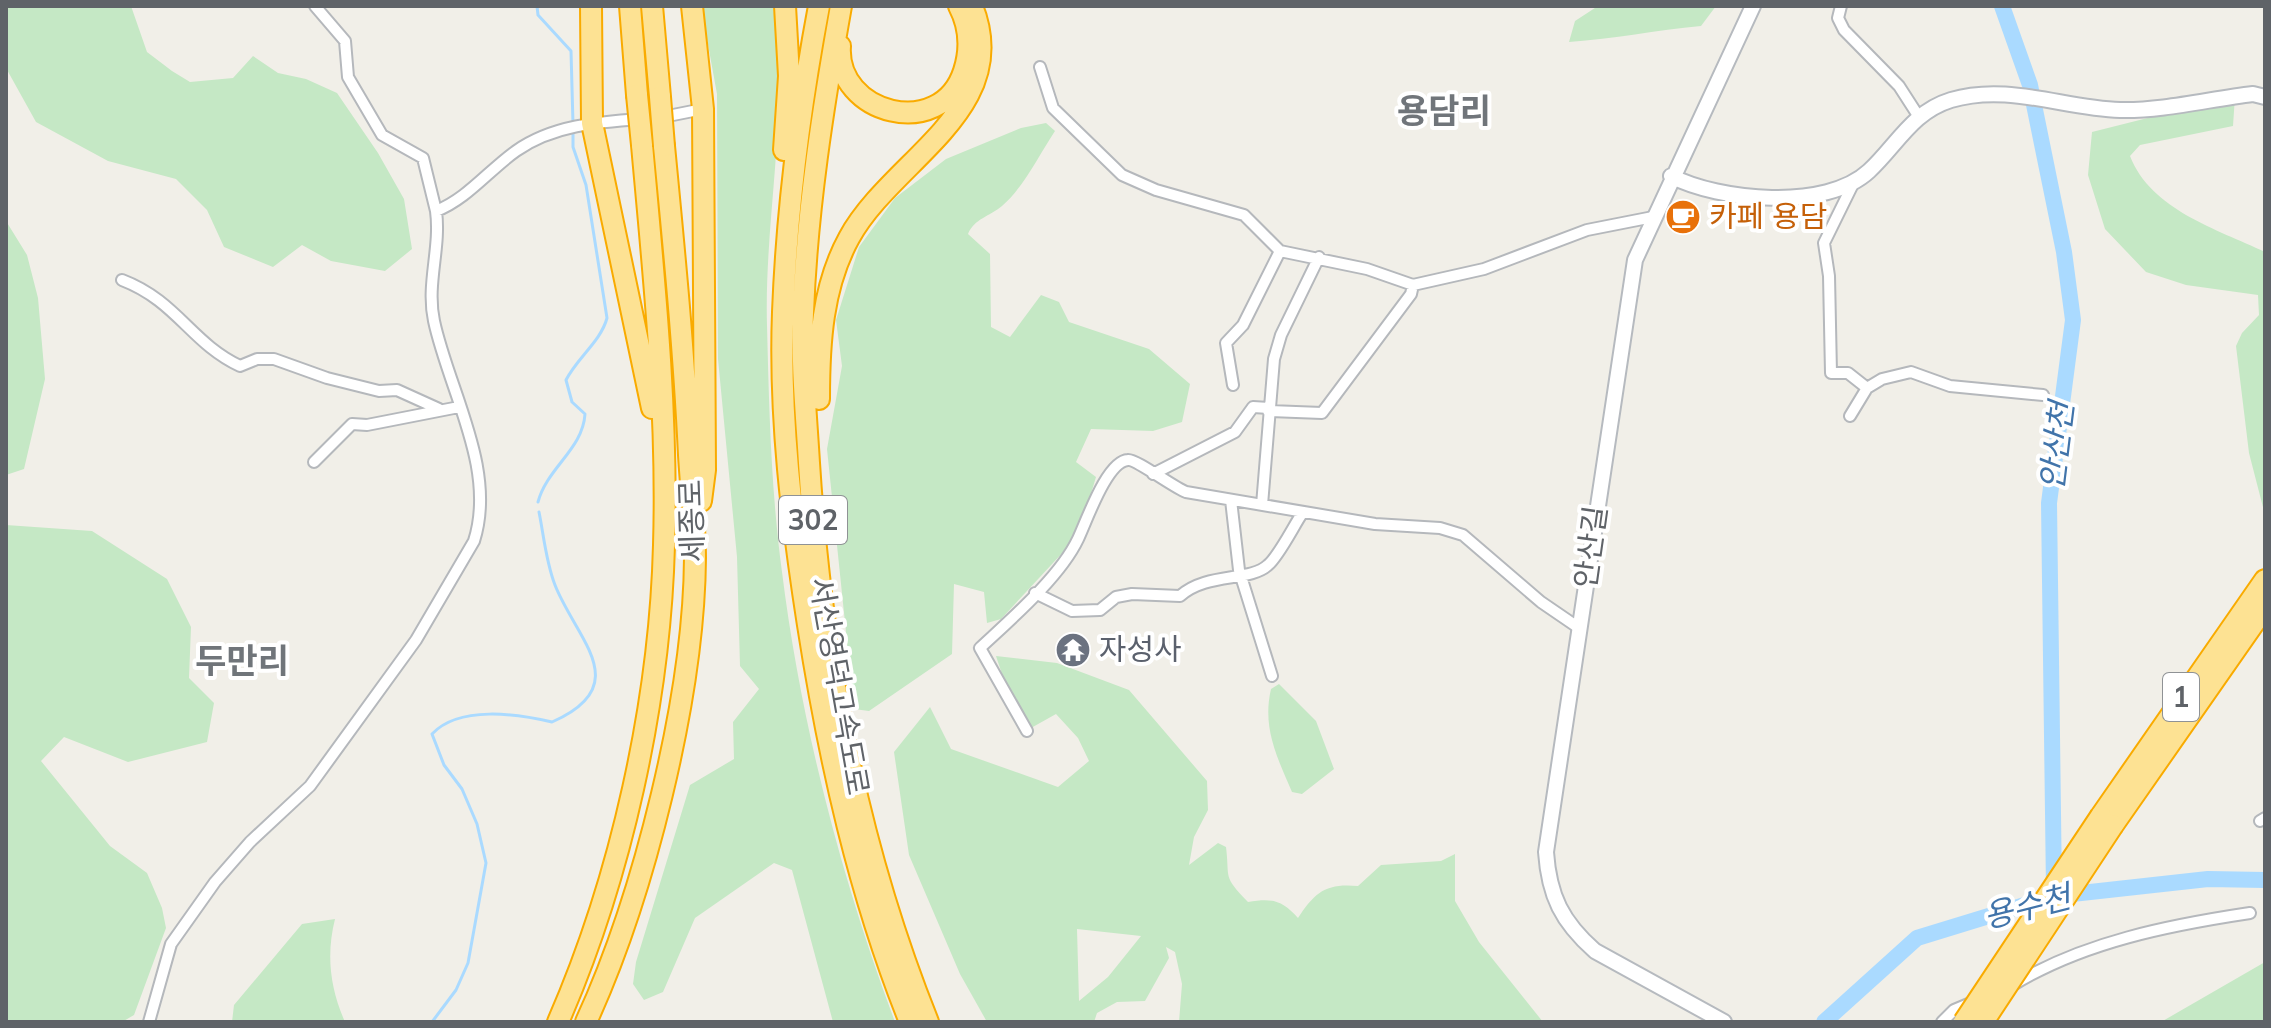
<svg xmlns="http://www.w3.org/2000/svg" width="2271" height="1028" font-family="Mulish,'Noto Sans KR',sans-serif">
<rect width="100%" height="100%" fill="#f1efe8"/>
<!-- green -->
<path fill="#c5e8c5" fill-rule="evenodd" d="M6,6H131L147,52L172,71L190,82L233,78L253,56L278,73L306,79L337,93L378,153L404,199L412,249L385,271L331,261L302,245L273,267L224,247L207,210L176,179L108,161L36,122L6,68Z
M701,6H773C790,113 764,218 767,325C769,406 771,491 782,572C801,724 841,878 895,1022H833L792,870L774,863L695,918L663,992L644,1000L633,984L636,962L690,785L734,759L733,722L759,689L740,666L737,557L718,359L717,94Z
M1598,6H1716L1701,26C1656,30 1614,39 1569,42L1575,21Z
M2235,96L2233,126L2140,145L2130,156C2151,210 2217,229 2265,252V515L2249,453L2236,346L2242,333L2259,315L2258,295L2186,285L2146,272L2105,229L2088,175L2092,132Z
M1046,123L1055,131C1039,155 1024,187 1002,206C990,216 974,219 968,234L990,254L991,327L1010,337L1041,295L1059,302L1069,322L1149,349L1190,384L1182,422L1153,431L1091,429L1076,462L1096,477L1084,517L1066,549L1001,619L987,623L984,592L954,584L952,654L869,711L854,709L827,449L842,366L836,320L859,247L895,198L946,159L1021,128Z
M6,221L27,255L38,298L45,379L24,469L6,475Z
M6,525L92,531L167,579L191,627L189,678L214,703L207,742L128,762L64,737L41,761L110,846L147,873L162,908L166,928L134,1015L122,1022H6Z
M996,656L1057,663L1129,690L1207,781L1208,810L1194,837L1189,865L1218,843L1226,847C1230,879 1222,875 1248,902C1272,898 1282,900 1298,918C1315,892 1326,883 1358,886L1381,865L1441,861L1455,854V901L1479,942L1543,1022H1179L1182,984L1175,952L1166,947L1169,958L1145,1001L1117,1002L1097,1013L1094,1022H987L960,974L909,855L894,752L930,707L951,749L1058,787L1089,761L1078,738L1056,714L1031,728L1004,680ZM1077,929L1141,936L1108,977L1079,1001Z
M1279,684L1316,721L1334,769L1302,794L1292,792C1277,757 1262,728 1271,689Z
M335,919C326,955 330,988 345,1022H232L234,1005L302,924Z
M2265,962V1022H2161Z"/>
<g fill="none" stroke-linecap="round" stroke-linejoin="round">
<!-- stream -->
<path stroke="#aadaff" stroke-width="3" d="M537,6L538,15L571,51L573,124
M538,502C547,468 583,449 585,414L572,402L566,380C577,358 601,341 607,318L586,185L573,147V132
M432,1022L456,990L468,963L486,863L477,824L462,789L444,765L432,734C459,705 518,714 552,722C636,685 576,639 555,585C546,562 544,537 539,512"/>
<!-- river -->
<path stroke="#aadaff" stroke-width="16" d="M2002,6L2030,85L2064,252L2073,320L2049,503L2054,890
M1824,1022L1917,938L2054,896L2208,879L2265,880"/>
<defs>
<path id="street" d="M315,6L345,41L348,77L382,135L423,158L436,211
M1841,6L1838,18L1844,30L1899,86L1919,117
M1040,67L1053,108L1122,175L1156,190L1244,215L1280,251L1367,269L1413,285L1484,269L1587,230L1653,217
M658,118L703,109
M1854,182L1824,243L1829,276L1831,373H1848L1867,388L1882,379L1911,372L1950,386L2043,395
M122,280C177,301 191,343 240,366L257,359H274L327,378L379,391L397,390L439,409
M1233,385L1226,343L1243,325L1280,251
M1268,411L1322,413L1411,294L1413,285
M1850,416L1867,388
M314,462L352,424L367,425L459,407
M1153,474L1235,432L1253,407L1269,408
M1231,500L1239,570L1272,676
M1262,505L1274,359L1281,335L1319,257
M1035,593L1072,611L1100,610L1116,597L1132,594L1180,596C1207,572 1250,582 1268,565C1279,556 1294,525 1303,512
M1027,731L980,648C1010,620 1060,577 1078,539C1087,520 1107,461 1128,460C1136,459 1173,487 1186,492L1375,524L1440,528L1463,535L1541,602L1579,628
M2260,821L2265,818
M2013,985C2083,942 2170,925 2250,913
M149,1022L171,944L215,882L250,842L310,786L416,640L474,541C497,469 449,391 434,321C426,284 441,248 436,211C467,199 489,170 516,151C553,125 598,122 642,119
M1942,1022L1954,1010L1973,1002"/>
<path id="secondary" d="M1671,176C1719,201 1826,211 1869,171C1897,145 1912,112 1951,100C2007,83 2063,108 2120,110C2163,111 2210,99 2253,94L2265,97
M1724,1022L1595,951C1562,922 1549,896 1546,852L1635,260L1753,6"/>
<path id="highway" d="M591,6L592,123L652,408
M630,6L637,95
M652,6L660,97
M692,6L703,109L705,470L701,501
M819,6C800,107 787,209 783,312C779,416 792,522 808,625C829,760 859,895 910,1022
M841,6C823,107 807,209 803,312C801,362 806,413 809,463C821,653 857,845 928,1022
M840,46C835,114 941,142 964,71C971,49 970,27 959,6
M784,150L789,76L785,6
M819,399C819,344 822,287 849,238C892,159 1014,110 972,6
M2101,816L2265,580
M2113,825L2265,607
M558,1022C621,878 660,702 664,545C668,411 654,278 642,145
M586,1022C644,896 694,696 695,558C695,523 691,489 689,455C684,351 674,249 664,146"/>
</defs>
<!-- street casing -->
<use href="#street" stroke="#b5b8bc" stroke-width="14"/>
<!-- secondary casing -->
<use href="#secondary" stroke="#b6babf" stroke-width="18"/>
<!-- highway casing -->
<use href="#highway" stroke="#f9ab00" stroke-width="24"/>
<!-- street -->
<use href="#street" stroke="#fff" stroke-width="10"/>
<!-- secondary -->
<use href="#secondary" stroke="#fff" stroke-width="14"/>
<!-- highway -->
<use href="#highway" stroke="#fde293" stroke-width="20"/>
<defs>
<path id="highway-bridge" d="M637,95L642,145
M660,97L664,146
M1964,1022L2101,816
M1983,1022L2113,825"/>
</defs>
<!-- highway-bridge casing -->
<use href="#highway-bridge" stroke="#f9ab00" stroke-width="24" stroke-linecap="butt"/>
<!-- highway-bridge -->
<use href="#highway-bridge" stroke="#fde293" stroke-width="20"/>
</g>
<!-- icons -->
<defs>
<symbol id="cafe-disc" viewBox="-11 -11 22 22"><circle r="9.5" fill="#e8710a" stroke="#fff"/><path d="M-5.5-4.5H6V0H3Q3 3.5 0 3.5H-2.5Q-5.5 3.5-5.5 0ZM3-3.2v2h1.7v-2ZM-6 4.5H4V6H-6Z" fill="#fff"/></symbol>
<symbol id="temple-disc" viewBox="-11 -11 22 22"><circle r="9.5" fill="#6b7280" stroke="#fff"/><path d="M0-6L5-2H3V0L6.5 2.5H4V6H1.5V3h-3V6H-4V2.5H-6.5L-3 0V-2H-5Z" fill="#fff"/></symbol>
</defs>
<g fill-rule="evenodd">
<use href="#cafe-disc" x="1663" y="197" width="40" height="40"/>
<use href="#temple-disc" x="1053" y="630" width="40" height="40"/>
</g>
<g text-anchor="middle" stroke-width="8" stroke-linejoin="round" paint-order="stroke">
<!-- shield labels -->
<g fill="#fff" stroke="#8f9295" stroke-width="2">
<rect x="779" y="496" width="68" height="48" rx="6"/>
<rect x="2163" y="673" width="36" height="48" rx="6"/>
</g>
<g font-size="28" font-weight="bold" fill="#5f6368">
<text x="813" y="530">302</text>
<text x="2181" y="707">1</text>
</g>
<!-- food labels -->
<g font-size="30" fill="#c56008" stroke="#fff" text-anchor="start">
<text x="1709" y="227">카페 용담</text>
</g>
<!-- street labels -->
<g font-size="30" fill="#5f6368" stroke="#fff">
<text transform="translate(692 521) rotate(-92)" y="10">세종로</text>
<text transform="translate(1591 547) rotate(-82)" y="10">안산길</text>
<text transform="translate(839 686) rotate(80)" y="10">서산영덕고속도로</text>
</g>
<!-- worship labels -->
<g font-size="30" fill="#5b616d" stroke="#fff" text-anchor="start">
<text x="1099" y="660">자성사</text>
</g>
<!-- water labels -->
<g font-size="32" font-style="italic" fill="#4174aa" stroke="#fff">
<text transform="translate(2057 446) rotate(-83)" y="11">안산천</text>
<text transform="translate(2027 907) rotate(-14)" y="11">용수천</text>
</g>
<!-- quarter labels -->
<g font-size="34" font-weight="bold" fill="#70757a" stroke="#fff">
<text x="1444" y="123">용담리</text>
<text x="242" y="673">두만리</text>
</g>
</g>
<!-- border -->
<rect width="2271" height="1028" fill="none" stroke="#5f6368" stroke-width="16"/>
</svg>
